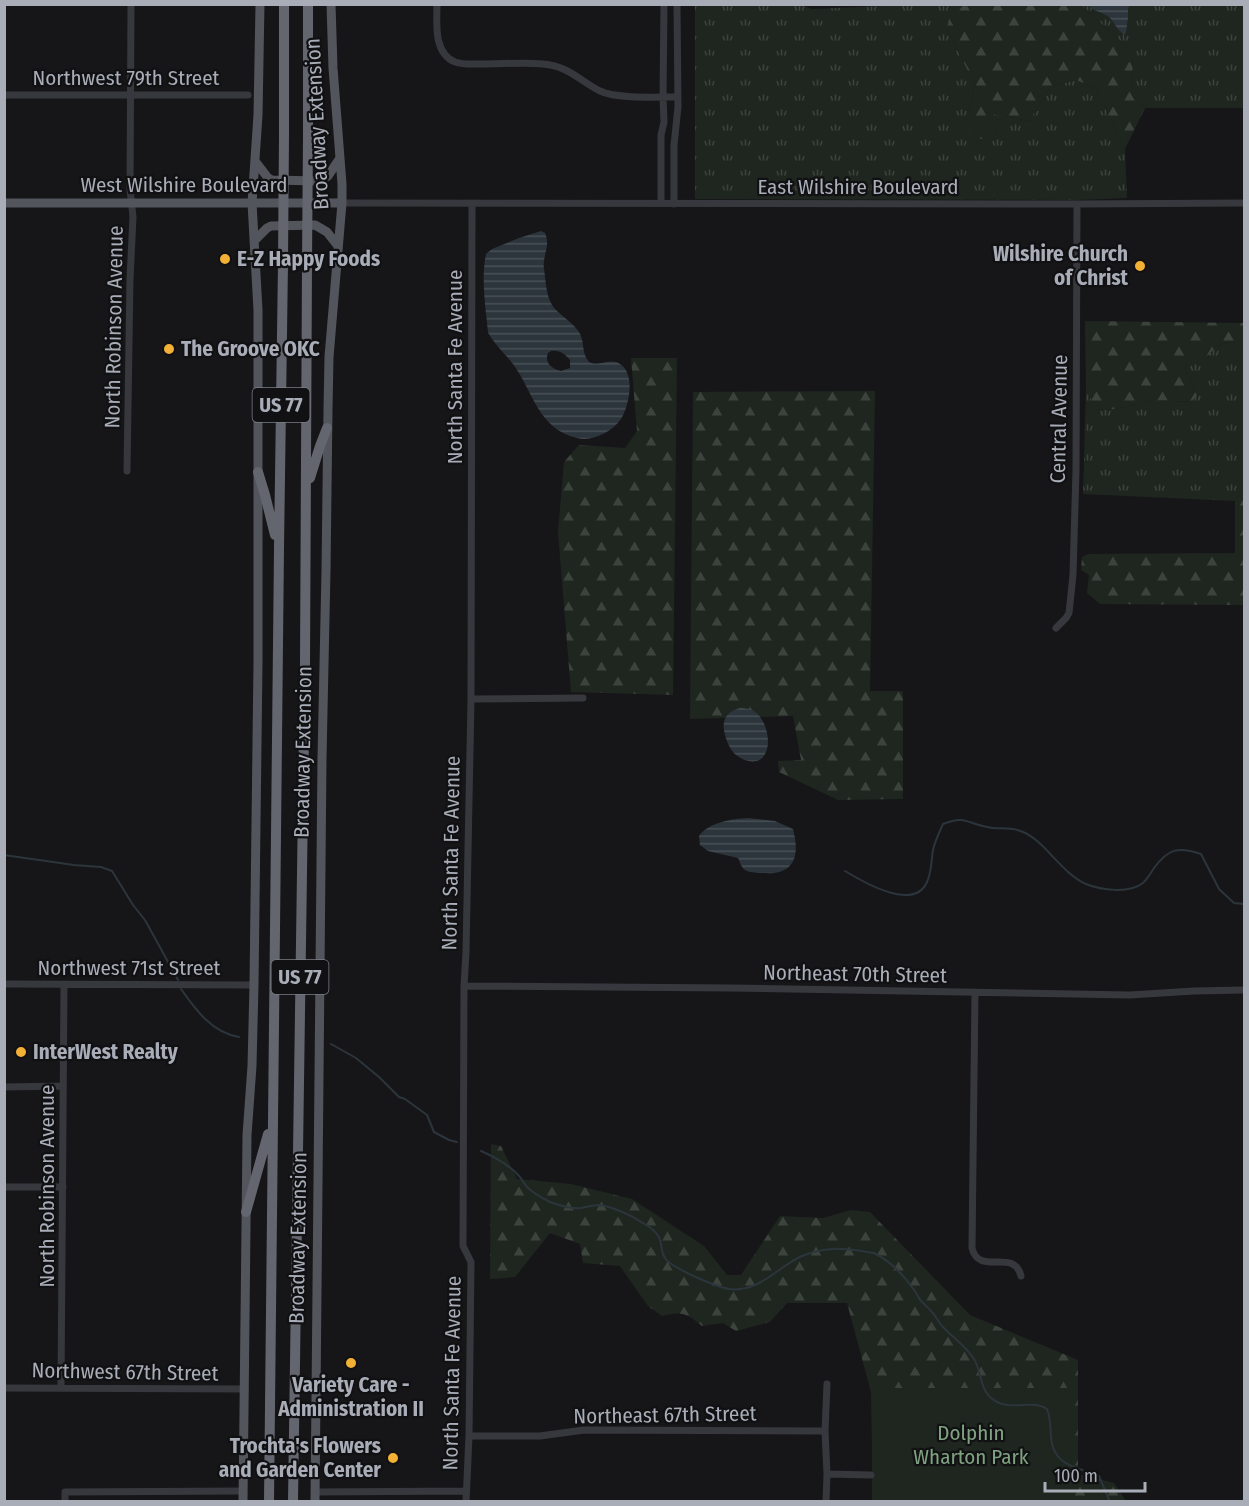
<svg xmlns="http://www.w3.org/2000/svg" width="1249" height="1506" font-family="'Fira Sans Condensed',sans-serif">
<defs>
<pattern id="grass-tufts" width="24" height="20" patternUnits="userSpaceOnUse" patternTransform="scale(1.5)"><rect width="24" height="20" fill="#1e261f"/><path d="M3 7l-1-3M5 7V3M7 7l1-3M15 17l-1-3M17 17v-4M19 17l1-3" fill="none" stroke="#3c433d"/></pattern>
<pattern id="forest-firs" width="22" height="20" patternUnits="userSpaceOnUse" patternTransform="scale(1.5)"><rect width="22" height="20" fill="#1e261f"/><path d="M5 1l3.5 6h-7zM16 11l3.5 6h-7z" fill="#3c433d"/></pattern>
<pattern id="water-rules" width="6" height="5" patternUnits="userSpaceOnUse" patternTransform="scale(1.5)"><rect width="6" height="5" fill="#2c353c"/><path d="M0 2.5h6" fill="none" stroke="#485056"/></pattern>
</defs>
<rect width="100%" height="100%" fill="#161618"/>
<!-- grass -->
<path fill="url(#grass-tufts)" d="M798,4L812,9L883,6L885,4L964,5L947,29L975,85L969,112L994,114L1029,121L1051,86L1076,80L1096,88L1125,149L1127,198L1076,200L695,199V5Z
M1073,5H1244V108H1145L1132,95L1133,53L1082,6Z
M1230,342L1244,347V485L1235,501L1083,494L1086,388L1097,410L1116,409L1153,400L1191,402L1197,396L1185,369L1188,359L1215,346Z"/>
<!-- forest -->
<path fill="url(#forest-firs)" d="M1073,5L1082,6L1133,53L1132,95L1145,108L1125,149L1096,88L1076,80L1051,86L1029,121L994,114L992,142L969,135V112L975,85L947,29L949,19L964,5Z
M1085,321L1244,323V347L1230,342L1215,346C1212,352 1208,357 1201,359L1197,355L1188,359L1185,369L1197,396L1191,402L1153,400L1116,409L1096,410L1086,388Z
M631,358H677L673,695L571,692L558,532L564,462L579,445L625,448L637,431Z
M875,391L870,691H903V799L838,800L779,772L778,761L801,760L793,716L690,719L693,392Z
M1244,485V605L1100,604L1087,593L1089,575L1081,570L1082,557L1088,554L1235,553V501Z
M491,1144L501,1146L517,1179L571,1184L632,1199L704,1246L727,1275H741L780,1216L823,1218L851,1210L870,1212L970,1315L1078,1360V1474L1114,1483L1126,1501H873L871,1392L847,1303H787L770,1322L736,1331L723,1323L702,1326C686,1313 683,1311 662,1316L648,1306L620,1266L583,1263L580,1244L550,1233L515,1277L490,1279Z"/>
<!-- park -->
<path fill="#1e261f" d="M872,1388H1070L1071,1501L872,1502Z"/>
<!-- water -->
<path fill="url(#water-rules)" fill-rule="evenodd" d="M1088,5H1128V18L1126,32L1124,34C1115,29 1114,19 1106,15C1099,11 1093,11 1088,5Z
M541,231L545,233C551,246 542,256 544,269C546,282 546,299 555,309C563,317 573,323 579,332C585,341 581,353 589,362C600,367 611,357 620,364C636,374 629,406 621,419C612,432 592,442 577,438C538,429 533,391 513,364C508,357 490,339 488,332C487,326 487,319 486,314C484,294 482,273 486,254L492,249L519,238ZM551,351C560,350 565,354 570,360V368L561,371C552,369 544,363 548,353Z
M740,708C744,708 751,709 754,711C766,719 772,742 765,754C759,767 741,761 733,752C729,747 727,742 725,735C721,720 726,712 740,708Z
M748,818L775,821L793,829C800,855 795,875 764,873C758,873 750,873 745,870C741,867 740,862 738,858L708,851L700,845L699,836C709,822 732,819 748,818Z"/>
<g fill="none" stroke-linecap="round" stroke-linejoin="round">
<!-- stream -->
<path stroke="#2c353c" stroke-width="2" d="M4,855L74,865L101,867L112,871L133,905L145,920L178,980
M845,871C863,882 914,912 927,882C932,871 931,861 933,850C935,841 939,833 943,824C966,815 966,823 987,827C999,830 1010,826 1023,832C1045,841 1061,873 1086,884C1101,890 1129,894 1143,883C1147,879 1151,873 1154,868C1168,849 1178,846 1201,854L1219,889L1234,903L1244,904
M181,989C196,1010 212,1033 239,1037
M331,1044L356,1058L379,1077L399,1097L405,1099L427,1115L434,1132L449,1140L457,1142
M481,1151C495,1157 509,1165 519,1176C522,1179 524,1184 527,1187C533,1193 542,1198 550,1202C558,1205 572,1209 581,1208C587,1207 593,1205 599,1205C611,1206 623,1212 633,1217C642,1223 657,1229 660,1240C662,1246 661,1252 665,1258C671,1268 717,1287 729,1289C760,1293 778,1266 802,1256C828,1245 847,1249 874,1253C890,1261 903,1274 914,1290C917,1293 918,1298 921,1301C924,1304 928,1307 931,1311C935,1315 938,1321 942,1326C952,1337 966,1346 974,1359C981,1370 980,1388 990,1397C1008,1414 1031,1398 1047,1409C1051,1419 1050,1427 1051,1437C1053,1467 1078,1467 1099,1476L1110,1502"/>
<!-- minor -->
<path stroke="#37383d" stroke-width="7" d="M437,4C437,23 433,53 455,62C463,65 474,64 483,64C503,64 523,62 543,64C568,66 579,80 600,91C617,99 658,97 677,97
M4,95H248
M342,203L1077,204L1244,203
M661,203V135L664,122L663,97L664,4
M674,204V145L678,107L677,4
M127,471L130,279L133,217L130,189L131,4
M1056,628L1066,618L1069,613L1073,575L1076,470L1077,204
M471,699L583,698
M4,984L254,985
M464,986L730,988L1130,995L1194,991L1244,990
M975,993L972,1248C979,1277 1014,1247 1021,1276
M4,1087L63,1086
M4,1187H63
M4,1388L245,1389
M61,1388L64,985
M469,1436H540L584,1430L825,1431
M827,1474L871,1475
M315,1492L466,1491
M65,1502V1492L243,1491
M466,1502L469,1436L471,1262L463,1246L464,986L466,952L471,699L472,203
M826,1502L827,1474L825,1431L827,1384"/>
<!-- major -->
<path stroke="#53555c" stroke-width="9" d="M255,161L268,178L272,180L319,181L328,176L340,158
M4,203H342
M254,241L267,228L271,226L315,225L327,232L338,246
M243,1502L247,1135L252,1066L254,985L258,662V310L252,203L258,115L260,4
M315,1502L322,758L326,571L328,409L329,357L342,203V184L333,68L331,4"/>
<!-- highway -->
<path stroke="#63666e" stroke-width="10" d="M284,4V135
M308,4V136
M258,472L265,495L275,535
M310,478L320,446L327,428
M246,1212L268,1134
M269,1502L279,548L283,263
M293,1502L305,663L307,263"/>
<!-- highway-bridge -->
<path stroke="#63666e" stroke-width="10" d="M283,263L284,135
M307,263L308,136"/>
</g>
<!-- markers -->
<g fill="#f2b134" stroke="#111113" stroke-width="2">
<circle cx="225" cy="259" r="6"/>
<circle cx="1140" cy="266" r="6"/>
<circle cx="169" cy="349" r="6"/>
<circle cx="21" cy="1052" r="6"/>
<circle cx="351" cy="1363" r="6"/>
<circle cx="393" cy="1458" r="6"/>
</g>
<g text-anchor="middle" stroke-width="4.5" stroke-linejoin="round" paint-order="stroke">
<!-- shield labels -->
<g fill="#111113" stroke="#7b7e86" stroke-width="1.5">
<rect x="252.5" y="388" width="57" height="34" rx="4.5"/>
<rect x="271.5" y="960" width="57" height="34" rx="4.5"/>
</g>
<g font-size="20" font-weight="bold" fill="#a8adb8">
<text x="281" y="412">US 77</text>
<text x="300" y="984">US 77</text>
</g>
<!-- street labels -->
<g font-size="21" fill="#a8adb8" stroke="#111113">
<text x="126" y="85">Northwest 79th Street</text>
<text transform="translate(317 124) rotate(-93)" y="7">Broadway Extension</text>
<text x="184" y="192">West Wilshire Boulevard</text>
<text x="858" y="194">East Wilshire Boulevard</text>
<text transform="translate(114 327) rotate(-89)" y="7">North Robinson Avenue</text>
<text transform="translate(455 367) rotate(-90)" y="7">North Santa Fe Avenue</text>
<text transform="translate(1059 419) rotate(-89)" y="7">Central Avenue</text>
<text transform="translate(303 752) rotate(-89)" y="7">Broadway Extension</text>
<text transform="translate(451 853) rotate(-89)" y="7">North Santa Fe Avenue</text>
<text x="129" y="975">Northwest 71st Street</text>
<text transform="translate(855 974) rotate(1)" y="7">Northeast 70th Street</text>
<text transform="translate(47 1186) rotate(-90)" y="7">North Robinson Avenue</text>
<text transform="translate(298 1238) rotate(-89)" y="7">Broadway Extension</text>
<text transform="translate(125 1372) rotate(1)" y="7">Northwest 67th Street</text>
<text transform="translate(452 1373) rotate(-89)" y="7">North Santa Fe Avenue</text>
<text transform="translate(665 1415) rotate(-1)" y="7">Northeast 67th Street</text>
</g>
<!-- poi labels -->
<g font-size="21" font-weight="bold" fill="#a8adb8" stroke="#111113" text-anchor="start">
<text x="1128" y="261" text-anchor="end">Wilshire Church<tspan x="1128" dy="24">of Christ</tspan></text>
<text x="237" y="266">E-Z Happy Foods</text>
<text x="181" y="356">The Groove OKC</text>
<text x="33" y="1059">InterWest Realty</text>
<text x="351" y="1392" text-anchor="middle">Variety Care -<tspan x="351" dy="24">Administration II</tspan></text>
<text x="381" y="1453" text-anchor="end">Trochta's Flowers<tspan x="381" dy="24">and Garden Center</tspan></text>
</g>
<!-- park labels -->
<g font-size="21" fill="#7fa381" stroke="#111113">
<text x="971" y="1440">Dolphin<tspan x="971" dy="24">Wharton Park</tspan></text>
</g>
</g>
<!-- border -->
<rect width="1249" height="1506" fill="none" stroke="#a8adb8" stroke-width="12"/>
<!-- scale -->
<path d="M1045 1482v9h100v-9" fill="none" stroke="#a8adb8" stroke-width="3"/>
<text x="1054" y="1482" font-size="18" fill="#a8adb8" stroke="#111113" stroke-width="4.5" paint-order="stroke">100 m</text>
</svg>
